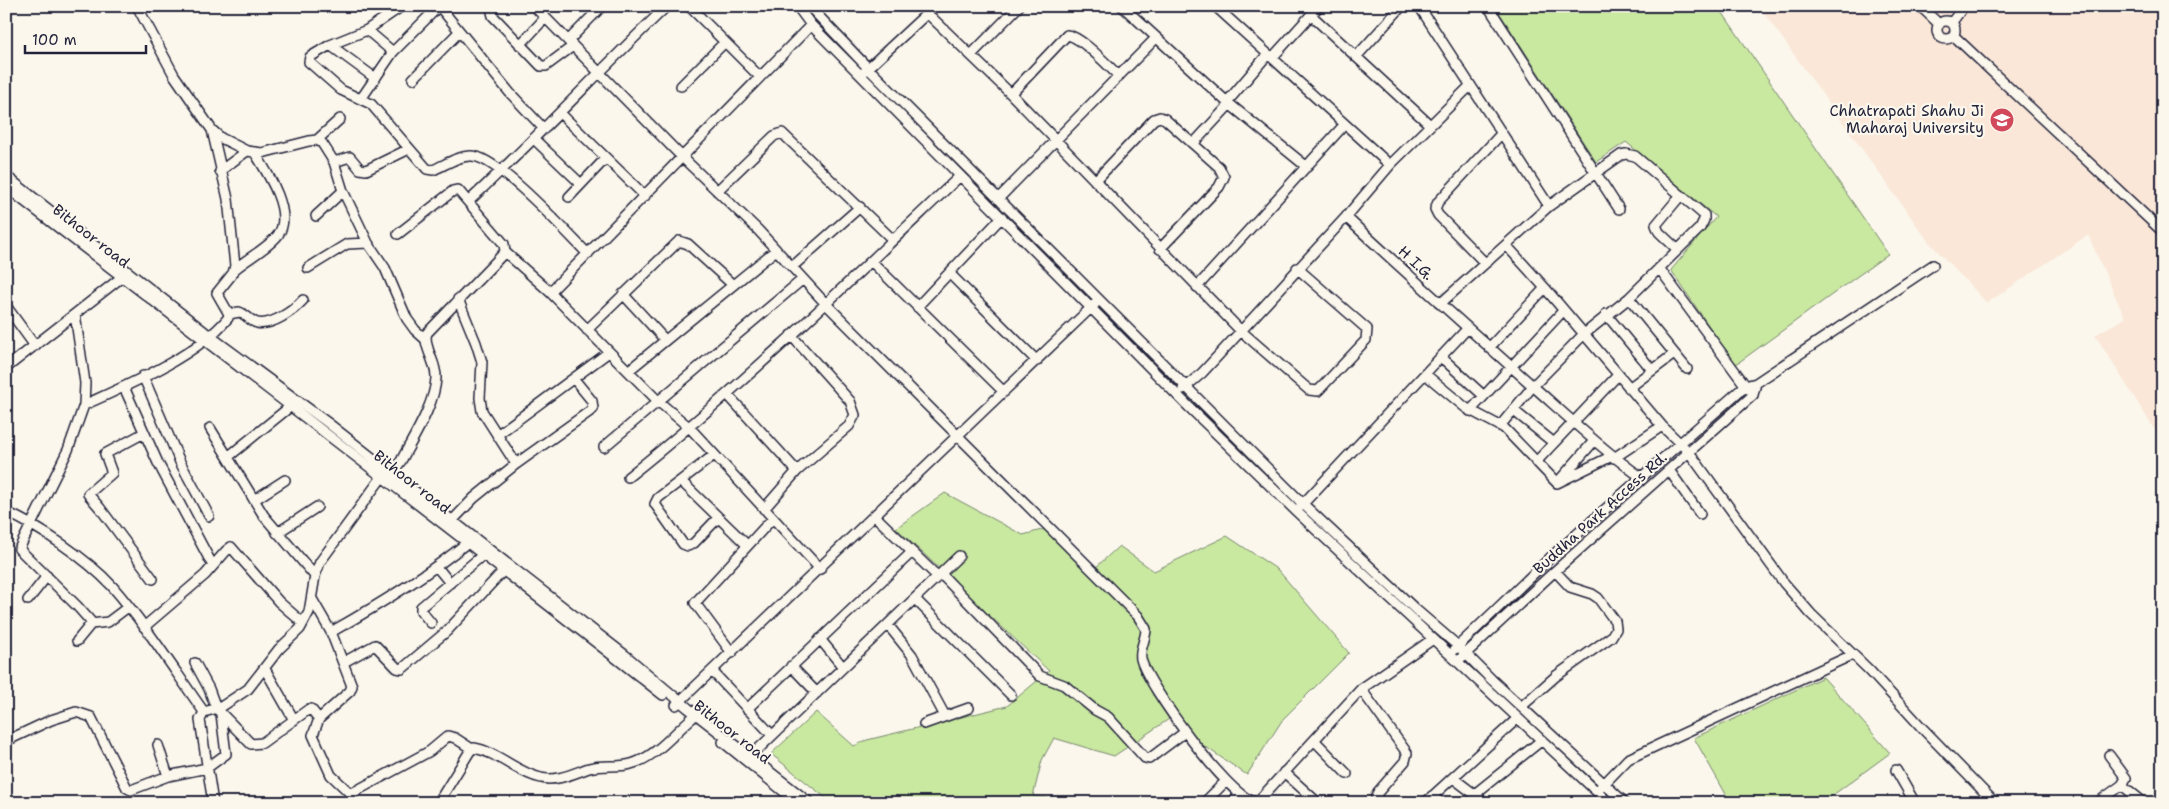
<svg xmlns="http://www.w3.org/2000/svg" width="2169" height="809" font-family="'Shantell Sans',sans-serif">
<rect width="100%" height="100%" fill="#fbf7ec"/>
<filter id="ink" filterUnits="userSpaceOnUse"><feTurbulence type="fractalNoise" baseFrequency=".02" numOctaves="2"/><feDisplacementMap in="SourceGraphic" scale="10" xChannelSelector="R" yChannelSelector="G"/><feConvolveMatrix kernelMatrix="1 2 1 2 8 2 1 2 1" color-interpolation-filters="sRGB"/></filter>
<g filter="url(#ink)">
<!-- built -->
<path fill="#fae7d8" d="M1759,6H2163V443L2095,335L2125,318L2088,235L1987,303L1928,241Z"/>
<!-- green -->
<path fill="#c9e8a0" stroke="#76856e" d="M1495,6H1718L1888,254L1735,365L1671,270L1716,217L1626,142L1596,162Z
M945,493L1023,535L1049,528L1094,569L1119,546L1154,571L1227,536L1278,570L1349,653L1283,719L1247,775L1188,735L1172,717L1114,756L1054,738L1042,760L1033,796L1082,803H832L771,754L816,712L854,746L867,740L1007,706L1049,671L896,528Z
M1823,677L1890,753L1822,803H1731L1694,738Z"/>
<g fill="none" stroke-linecap="round" stroke-linejoin="round">
<defs>
<path id="minor" d="M137,6L174,75L212,130L221,138L247,151L262,153L309,141L317,140L322,143L334,162L343,191L368,243L385,268L407,319L415,330L425,339
M402,6L367,30L330,45L310,57L309,62L341,90L371,104L427,169L433,170C445,165 459,155 472,156C498,157 567,233 588,254
M439,6L510,93L544,129
M494,6L492,12L493,16L541,66H546L573,46
M534,6L682,157L758,230L826,304L1138,616L1146,629C1146,639 1139,649 1141,659C1147,685 1228,796 1253,801L1260,799L1361,689L1433,639
M689,6L760,77
M797,6L811,25L1189,407L1296,511L1609,803
M809,6L868,68L1303,504L1415,609L1458,646L1492,680L1625,803
M1122,6L1227,102L1307,167
M1215,6L1390,165
M1419,6L1549,206
M1488,6L1619,209
M1920,6L1939,24
M927,13L1011,94L1241,331L1309,390L1318,391L1366,340L1367,329L1297,268
M1311,15L1430,125
M1937 30a9 9 0 1 1 18 0a9 9 0 1 1-18 0Z
M1952,22L1964,6
M367,30L393,52
M1953,35L2163,232
M568,41L602,6
M330,45L375,78
M520,45L545,18
M971,55L1019,6
M1356,57L1402,6
M1272,58L1319,6
M865,71L935,6
M413,79L459,32
M681,86L725,42
M1011,94L1067,35C1081,36 1108,66 1119,76
M361,99L393,52L439,6
M1227,102L1268,54
M560,113L645,196
M534,139L581,184
M317,140L340,119
M1193,144L1230,104
M334,162L350,157L360,169L366,170L409,149
M220,171L247,151
M6,176L210,336L328,423L491,551L625,655L688,708L810,803
M1095,181L1154,119L1160,117L1165,119L1219,167L1224,177L1219,187L1160,249
M6,187C225,357 446,524 663,695
M717,191L774,136L782,133L893,240
M569,197L606,158
M998,199L1156,38
M469,201C537,138 600,70 667,6
M316,216L343,191
M1346,217C1408,275 1471,331 1534,387C1569,418 1603,450 1641,477
M398,234L453,191L458,190L504,244L505,252
M1506,245L1545,288L1662,426L1689,452L1784,583L1811,614L1869,670L1924,730L1995,803
M1678,250L1659,232L1656,225L1681,195
M871,261L1004,392
M1485,263L1438,215L1435,209L1438,202L1501,134
M792,267L860,207
M308,268L347,244L368,243
M1659,268L1748,389
M235,269C248,258 268,248 278,235C294,213 267,172 255,153
M949,273L1037,361
M1197,287L1345,124
M550,292L811,25
M623,294L665,340
M1629,298L1687,369
M458,299L476,343L482,362L480,398L482,411L516,464
M1440,304L1549,206L1621,155L1626,154L1635,156L1704,215V220L1700,228L1629,298L1583,335L1533,386L1500,426
M6,306L35,346
M917,307L1002,217
M75,314L85,383L84,405L68,450L19,549L77,606L93,624
M229,314L239,312C246,314 250,321 257,323C272,326 293,311 303,300
M1606,314L1652,370
M587,330L679,241L688,244L733,285
M1489,348L1545,288
M1441,357L1484,396
M6,368L122,277
M628,371L776,250
M1425,374L1466,408L1504,428L1557,483L1612,456
M143,376L180,462L209,516
M124,387L158,463L213,566
M1629,388L1674,354
M1183,389L1202,373L1241,331L1346,217L1390,165L1470,86
M727,394L797,471
M84,405C128,385 197,356 228,318L229,314L217,293L233,273L235,266L228,199L212,130
M1513,410L1554,443
M1470,411L1563,311
M210,428L264,516L315,576
M144,433L105,454L112,473L88,494L100,508L153,579
M497,435L609,352
M604,447L803,279
M714,455L658,498L655,504L683,544L688,546L694,543L718,518
M228,457L291,406
M1614,458L1662,426
M1536,462L1618,375
M1669,470L1700,514
M628,477C745,384 852,279 960,176
M681,481L747,545
M1558,482L1594,441
M254,500L285,480
M1300,507L1467,329
M764,509L797,471L849,426L855,415L850,401L791,335
M6,512C40,527 87,559 112,586C146,625 174,670 204,712
M875,516L938,577
M452,521L474,498L516,464L593,409L592,401L574,379
M277,533L317,507
M437,567L450,583
M941,574L1040,676L1064,685L1095,710L1108,717L1145,758L1149,759L1185,732
M312,599L331,632L352,686L350,691L319,719L313,735L331,775L352,795
M915,599L1011,695
M28,600L47,576
M431,623L421,611V607L484,554
M888,625L912,655L945,716
M144,627L205,575L226,551L231,547L279,602L303,623
M331,632C379,605 425,577 468,542
M820,639L843,667
M77,641L91,624L108,622L128,607
M1455,649L1551,557L1745,386L1756,383L1933,265
M732,653L695,603L773,518
M1462,657L1555,571L1753,395L1756,383
M344,662L375,645L397,668L402,669L447,631L504,570
M195,663L209,689L216,708L251,744L262,743L309,709H311L319,719
M791,666L817,693
M265,669L294,720
M712,671L772,735
M1361,689L1407,753L1405,761L1378,792L1376,796L1381,803
M676,705L1095,304
M1521,707L1556,676L1611,637L1616,629L1615,621L1598,598L1592,594L1570,587L1555,571
M747,709L912,552
M924,724L969,708
M6,741L51,720L76,712L91,717L127,788L131,790L168,776L207,768L226,754L221,714
M1315,741L1347,774
M723,742L798,803
M158,745L168,776
M751,756L959,556
M1896,770L1915,803
M1284,772L1318,803
M1453,778L1486,803
M2122,785L2144,803
M1600,788L1628,759L1852,655
M1476,793L1542,740
M1432,796L1441,803
M213,803L200,720L204,712L221,707L248,689L279,649L300,629L309,612L315,576L320,562L382,477L395,469L401,461C413,438 435,404 436,378C437,363 422,345 427,333L505,252L550,292L659,402L690,428L820,569
M353,803L352,795L354,792L430,751L448,736L455,738L472,749
M438,803L470,751L474,748C498,752 517,773 541,778C556,782 574,773 589,768C603,764 618,768 631,764C655,758 674,733 692,718
M1204,803L1226,781
M1232,803L1240,794
M1425,803L1518,718
M2097,803L2122,785L2126,778L2109,755"/>
</defs>
<!-- minor casing -->
<use href="#minor" stroke="#22223b" stroke-width="12"/>
<!-- minor -->
<use href="#minor" stroke="#fbf7ec" stroke-width="9"/>
</g>
</g>
<!-- icons -->
<defs>
<symbol id="university-disc" viewBox="-11 -11 22 22"><circle r="9.5" fill="#d1495b" stroke="#fbf7ec"/><path d="M0-5L7-2L0 1L-7-2ZM-4 1L0 2.5L4 1V4Q0 6-4 4Z" fill="#fff"/></symbol>
</defs>
<g fill-rule="evenodd">
<use href="#university-disc" x="1988" y="106" width="28" height="28"/>
</g>
<g text-anchor="middle" stroke-width="4.5" stroke-linejoin="round" paint-order="stroke">
<!-- poi labels -->
<g font-size="15" fill="#22223b" stroke="#fbf7ec" text-anchor="end">
<text x="1984" y="116">Chhatrapati Shahu Ji<tspan x="1984" dy="17">Maharaj University</tspan></text>
</g>
<!-- street labels -->
<g font-size="15" fill="#22223b" stroke="#fbf7ec">
<text transform="translate(91 236) rotate(38)" y="5">Bithoor road</text>
<text transform="translate(1416 263) rotate(43)" y="5">H I.G.</text>
<text transform="translate(412 482) rotate(38)" y="5">Bithoor road</text>
<text transform="translate(1600 513) rotate(-42)" y="5">Buddha Park Access Rd.</text>
<text transform="translate(732 732) rotate(38)" y="5">Bithoor road</text>
</g>
</g>
<!-- margin -->
<rect width="2169" height="809" fill="none" stroke="#fbf7ec" stroke-width="25"/>
<rect x="12" y="12" width="2144" height="784" fill="none" stroke="#22223b" stroke-width="2" filter="url(#ink)"/>
<!-- scale -->
<path d="M25 45v8h121v-8" fill="none" stroke="#22223b" stroke-width="2.5"/>
<text x="32" y="45" font-size="15" fill="#22223b" stroke="#fbf7ec" stroke-width="4" paint-order="stroke">100 m</text>
</svg>
